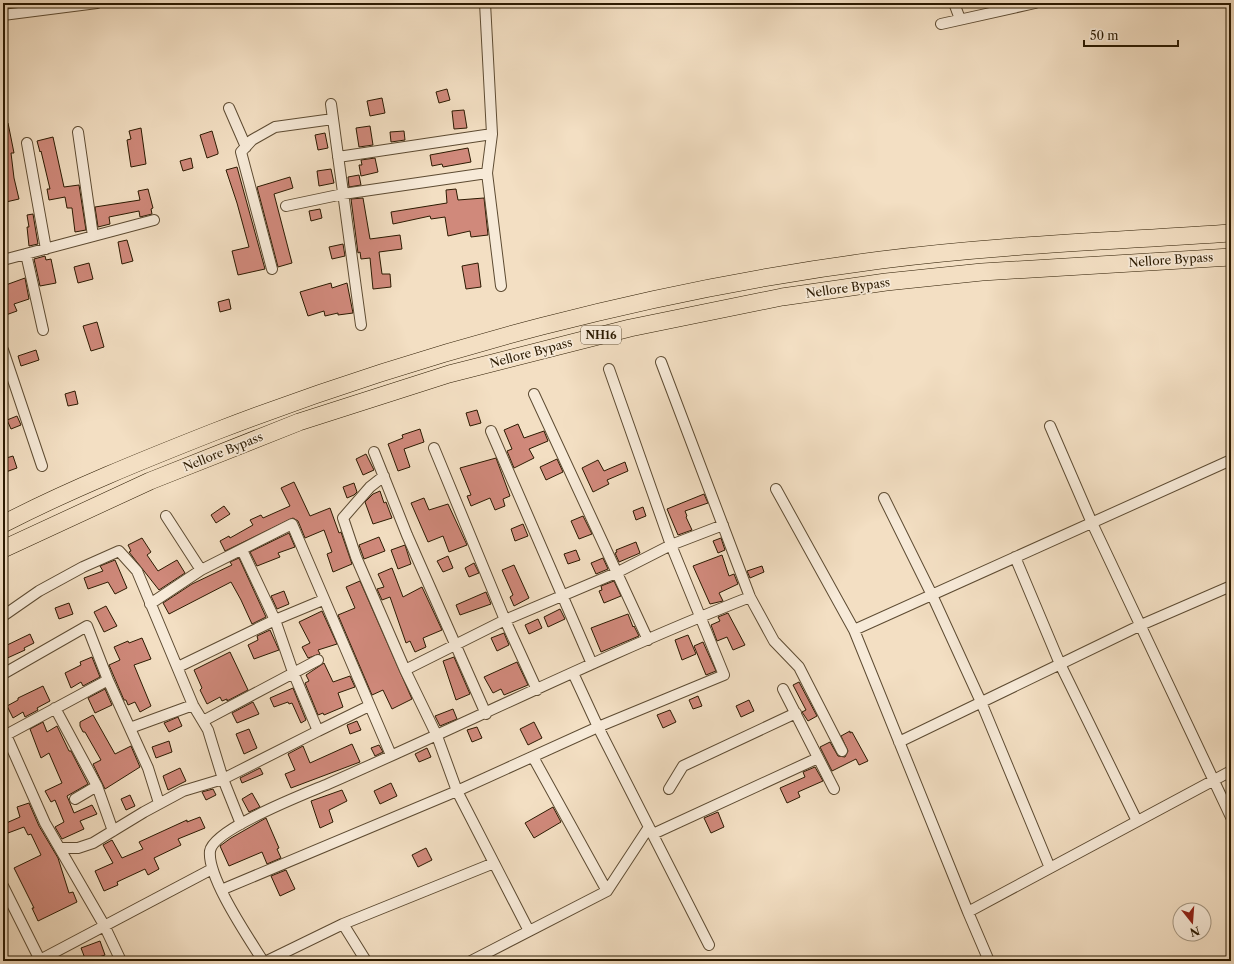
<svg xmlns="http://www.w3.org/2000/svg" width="1234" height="964" font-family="'Libre Caslon Text',serif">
<rect width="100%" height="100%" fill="#f3dfc3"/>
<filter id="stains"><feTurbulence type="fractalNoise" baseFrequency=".005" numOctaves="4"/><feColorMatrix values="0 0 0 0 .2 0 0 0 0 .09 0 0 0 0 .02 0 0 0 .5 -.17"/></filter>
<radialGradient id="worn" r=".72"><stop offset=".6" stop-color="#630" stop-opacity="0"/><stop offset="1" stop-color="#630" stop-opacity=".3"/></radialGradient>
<!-- building -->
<path fill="#d0897b" stroke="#2b1a01" d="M447,89L450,100L439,103L436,92Z
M382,98L385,113L370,116L367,101Z
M464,110L467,128L454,129L452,111Z
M3,123H8L14,153H11L14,178L19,199L6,202L3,187Z
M370,126L373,145L359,147L356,128Z
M141,128L146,164L131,167L127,140L131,139L129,131Z
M212,131L218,152V154L207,158L200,135Z
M404,131L405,140L391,142L390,132Z
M325,133L328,148L318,150L315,135Z
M53,137L64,187L79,185L86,230L75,232L72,208H67L65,197L49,200L47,189H50L41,151L40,152L37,141Z
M468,148L471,162L443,167L442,164L432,166L430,155Z
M191,158L193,168L183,171L180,161Z
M375,158L378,172L361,176L359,165H362L361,160Z
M237,167L265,269L238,275L232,251L249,247L237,203L226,170Z
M331,169L334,183L319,186L317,171Z
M359,175L361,185L349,187L348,177Z
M290,177L293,188L274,194L292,263L278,267L257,187Z
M148,189L153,208L151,209L152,214L140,217L139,211L109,217L110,224L98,227L95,207L140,200L138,191Z
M456,189L458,200L484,198L488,235L471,237L470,231L448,236L445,217L431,219L430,216L393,224L391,212L447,203L446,190Z
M363,198L370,239L400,235L402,249L379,252L382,274H390L391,287L373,289L370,258L361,259L360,252L358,253L351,199Z
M320,209L322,218L311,221L309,211Z
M33,214L38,244L29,246L27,227H29L27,215Z
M127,240L133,261L122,264L118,242Z
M343,244L345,256L332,259L329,247Z
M45,256L46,260L51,259L56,283L40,286L34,259Z
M89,263L93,279L78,283L74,267Z
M478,263L481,287L466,289L462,266Z
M25,278L29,299L14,304L17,311L3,316V286Z
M331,283L332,288L347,283L353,313L338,315V313L325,316L324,311L308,316L300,292Z
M229,299L231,309L220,312L218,302Z
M97,322L104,347L91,351L83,326Z
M36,350L39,360L21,366L18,356Z
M75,391L78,404L68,406L65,394Z
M477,410L481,423L470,426L466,413Z
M17,416L21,425L11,429L7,420Z
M518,424L524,438L544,431L548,441L529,449L534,458L514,468L507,451L512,449L504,430Z
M420,429L424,442L404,449L410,467L398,471L388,444L403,438L402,435Z
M366,454L374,470L363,475L356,459Z
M13,456L17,468L3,473V459Z
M496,458L510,496L503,499L505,506L495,510L490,498L471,506L467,496L471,495L460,468Z
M557,459L563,472L546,480L540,467Z
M598,460L604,471L625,462L628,471L607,480L609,484L593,492L582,468Z
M294,482L310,516L330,508L339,533L341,532L352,564L333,572L327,554L332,552L324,530L305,538L298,521L293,518L225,551L220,541L229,536L230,538L253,525L250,520L261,515L263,518L290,506L281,488Z
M354,483L357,492L354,495L347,498L343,487Z
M380,491L384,503L386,502L392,518L373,524L365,502L373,494Z
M704,494L708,503L685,511L687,516L686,517L692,530L678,535L667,509Z
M424,498L429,510L448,504L467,545L449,552L443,536L428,542L411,503Z
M224,506L230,514L216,523L211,515Z
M643,507L646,516L636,520L633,511Z
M583,516L592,534L579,539L571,521Z
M523,524L528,536L515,541L511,529Z
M289,533L295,547L278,553L280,557L257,566L250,552Z
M379,537L385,551L364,559L359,545Z
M142,538L151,552L147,555L158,571L177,560L185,573L159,590L129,552L131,551L128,545Z
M721,538L725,550L718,553L713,541Z
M636,542L640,553L619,562L615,553L617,552L616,550Z
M405,545L411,564L398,569L391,550Z
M576,550L580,560L568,564L564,554Z
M722,555L729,576L734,574L738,584L719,593L723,601L710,604L693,566Z
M448,556L453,568L443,572L437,561Z
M239,558L266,617L252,624L241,600L231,582L169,614L163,603L192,584L232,565L230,562Z
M603,558L608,569L596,574L591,563Z
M115,560L127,588L115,594L108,582L88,589L84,578L103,571L100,566Z
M474,563L479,573L469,577L465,568Z
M514,565L529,598L514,606L510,597L513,595L502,570Z
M762,566L764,572L750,578L747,571Z
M392,568L403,597L422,587L442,630L423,638L426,647L415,652L410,641L406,643L390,597L382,600L377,589L384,587L378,574Z
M360,581L412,699L392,709L383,690L372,695L338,615L355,608L346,587Z
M614,581L621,596L604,603L599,591L602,590L601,586Z
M284,591L289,604L277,609L271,596Z
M486,592L491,604L460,615L456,605Z
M69,603L73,614L59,619L55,608Z
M106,606L117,626L104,632L94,612Z
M560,609L565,619L548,627L544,617Z
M322,611L337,644L318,650L320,654L308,658L302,647L310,643L299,622Z
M728,613L745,645L733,650L727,637L717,641L711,625L720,621L718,617Z
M628,614L633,627L634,626L639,636L601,652L591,628Z
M538,619L542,628L529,634L525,625Z
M270,630L279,650L254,659L248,645L258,640L257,636Z
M504,633L509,645L497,651L491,638Z
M30,634L34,643L24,648L25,650L3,660V647Z
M688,635L696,654L682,660L675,640Z
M142,638L151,659L134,665L151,706L140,712L135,702L128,705L126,700H124L109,665L120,660L114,647L128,641L129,643Z
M703,642L716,671L706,675L694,646Z
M230,652L248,690L227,701V699L222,701L220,697L207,704L200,690L202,688L194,670Z
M92,657L100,677L83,686L81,682L71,688L65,673L81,665L80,662Z
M454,657L470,694L456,700L443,661Z
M517,662L528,685L504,695L501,689L493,693L484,677Z
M324,663L333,682L350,676L355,687L338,693L343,707L324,715L323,713L318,715L305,683L309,681L306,675Z
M799,682L817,716L808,721L802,712L806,710L793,685Z
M43,686L50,701L37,708L38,710L25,717L23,712L13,718L7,706L18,700V698Z
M293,688L306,720L301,723L292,703L289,704L288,702L274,707L270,698Z
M105,689L112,705L95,713L88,698Z
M698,696L702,706L693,709L689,700Z
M749,700L754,711L741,717L736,706Z
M253,702L259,714L237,723L232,713Z
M453,709L457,719L440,726L435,716Z
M670,710L676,722L663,728L657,715Z
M93,715L115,754L131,746L140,767L105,789L93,764L101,760L85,732H83L80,726V722Z
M178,717L182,726L169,732L164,723Z
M357,721L361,730L350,734L347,725Z
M43,722L47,732L57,726L69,751H71L88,784L67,796L74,813L92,805L97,814L80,821L84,829L62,839L55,827L64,822L55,800L51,802L45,791L62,783L49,753L41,758L30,729Z
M534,722L542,738L528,745L520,729Z
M477,727L482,738L472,742L467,730Z
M249,729L257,748L244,754L236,734Z
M850,731V733L852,732L868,761L859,765L856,759L832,771L820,747L830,742L838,756L845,757L848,751L841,736Z
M169,741L172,752L156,758L152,747Z
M352,744L360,762L291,788L285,774L295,770L288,754L303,746L310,763Z
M379,745L383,752L375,756L371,748Z
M427,748L431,757L419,762L415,754Z
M815,767L823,781L798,792L800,797L787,803L780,788L805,777L803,772Z
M180,768L186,781L168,790L163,776Z
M260,768L263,774L242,783L240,778Z
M391,783L397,796L380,804L374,791Z
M213,789L216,795L206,800L202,792Z
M342,790L347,801L329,810L333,822L320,828L311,801Z
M252,793L260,807L249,812L242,799Z
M130,795L135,806L126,810L121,799Z
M29,803L39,826L58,858L69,893L73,892L77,902L38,921L32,908H34L14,868L41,855L31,834L28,835L24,827L8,833L4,824L20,817L17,807Z
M553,807L561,822L534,838L525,823Z
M718,812L724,827L711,833L704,818Z
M200,817L205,828L178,839L181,845L154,858L159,869L148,875L145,869L117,882L118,885L104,891L95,871L113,863L103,845L112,840L122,858L143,849L139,842L187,820V822Z
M266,818L279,848L277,849L281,858L267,864L262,852L229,866L220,846L231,838Z
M426,848L432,860L418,867L412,855Z
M286,870L295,889L280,896L271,876Z
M100,941L105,955L86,961L81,948Z"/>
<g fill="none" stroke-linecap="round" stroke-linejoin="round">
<defs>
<path id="minor" d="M485,3L492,134L487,173L501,286
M954,3L960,19
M3,15L97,3
M941,24L1035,3
M331,104L361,325
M229,108L246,147
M78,132L93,236
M27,143L46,249
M338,157L492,134
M286,206L343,194L487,173
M26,254L43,330
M3,260L154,220
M272,269L241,152L252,140L275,127L333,119
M3,350L42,466
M661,362L750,597L774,641L799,667L842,751
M534,394L648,640
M1050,426L1092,523L1231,817
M491,431L592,664
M434,448L505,620L537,690
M374,452L407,535L486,714
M384,476L370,487L343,518L356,557L405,670L437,736L457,791L529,931
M776,489L854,630L968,912L1231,771
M884,498L932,595L981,702L1050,868
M166,516L201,570
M242,550L275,620L293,672L318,731L369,706
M1015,557L1060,664L1137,821
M150,604L201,570L292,524L391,755
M3,616L39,591L83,567L119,551L137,571L193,705L208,730L223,779L241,824
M854,630L1231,460
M178,667L275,620L323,600
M405,670L505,620L616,573L671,545L723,525
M573,673L598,727L724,675L671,545L609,369
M3,674L87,626L108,680L148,768L159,803
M108,680L6,735L45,823L104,925L121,961
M783,689L834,789
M55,708L97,786L113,831
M203,721L318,660
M130,728L193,705
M899,742L1141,625L1231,586
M533,757L607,891
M669,789L683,766L796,713
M75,799L97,786
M653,834L818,758
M61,848H78L93,843L144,812L183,791L223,779L318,731
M3,886L40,960
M221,890L457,791L598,727L709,945
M968,912L989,961
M343,924L366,961
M38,961L212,869
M263,961C248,937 207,877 210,851C213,829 307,793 328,784C469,722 607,653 750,597
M267,961L343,924L494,863
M471,961L607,891L649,827"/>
<path id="trunk" d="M3,524C71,489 143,460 214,432C426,350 655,289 881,260C997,245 1114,241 1231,233
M3,549L150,481L299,422L449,374L630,328L782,297L886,282L982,272L1231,257"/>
</defs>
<!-- minor casing -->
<use href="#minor" stroke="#5d4b32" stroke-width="12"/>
<!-- trunk casing -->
<use href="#trunk" stroke="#2b1a01" stroke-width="18"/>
<!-- minor -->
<use href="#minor" stroke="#f7ead8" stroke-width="10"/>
<!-- trunk -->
<use href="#trunk" stroke="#f3dfc3" stroke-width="17"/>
</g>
<g text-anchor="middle" stroke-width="3.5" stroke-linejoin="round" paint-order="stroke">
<!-- shield labels -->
<rect fill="#f7ead8" stroke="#685842" stroke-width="1" x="581" y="326" width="40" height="18" rx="3"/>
<g font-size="11" font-weight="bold" fill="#2b1a01">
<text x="601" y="339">NH16</text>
</g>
<!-- street labels -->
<g font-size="12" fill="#2b1a01" stroke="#f7ead8">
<text transform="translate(1171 260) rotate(-4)" y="4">Nellore Bypass</text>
<text transform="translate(848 288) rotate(-8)" y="4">Nellore Bypass</text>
<text transform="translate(531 353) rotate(-15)" y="4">Nellore Bypass</text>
<text transform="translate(223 452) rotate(-22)" y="4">Nellore Bypass</text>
</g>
</g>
<!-- margin -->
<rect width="1234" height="964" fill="none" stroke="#f3dfc3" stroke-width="16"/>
<rect x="4" y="4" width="1226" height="956" fill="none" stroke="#2b1a01" stroke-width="2"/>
<rect x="8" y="8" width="1218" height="948" fill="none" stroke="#2b1a01"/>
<!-- north arrow -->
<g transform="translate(1192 922) rotate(163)"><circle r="19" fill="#f7ead8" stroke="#a59782"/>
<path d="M0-3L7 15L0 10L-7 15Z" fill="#8f2418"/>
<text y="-6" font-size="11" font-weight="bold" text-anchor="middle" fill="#2b1a01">N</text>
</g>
<!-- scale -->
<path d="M1084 40v6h94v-6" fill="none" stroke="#2b1a01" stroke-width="2"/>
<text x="1090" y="40" font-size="12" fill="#2b1a01" stroke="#f7ead8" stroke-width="3" paint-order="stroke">50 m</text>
<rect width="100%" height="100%" filter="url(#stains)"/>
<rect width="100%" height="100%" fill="url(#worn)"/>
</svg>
